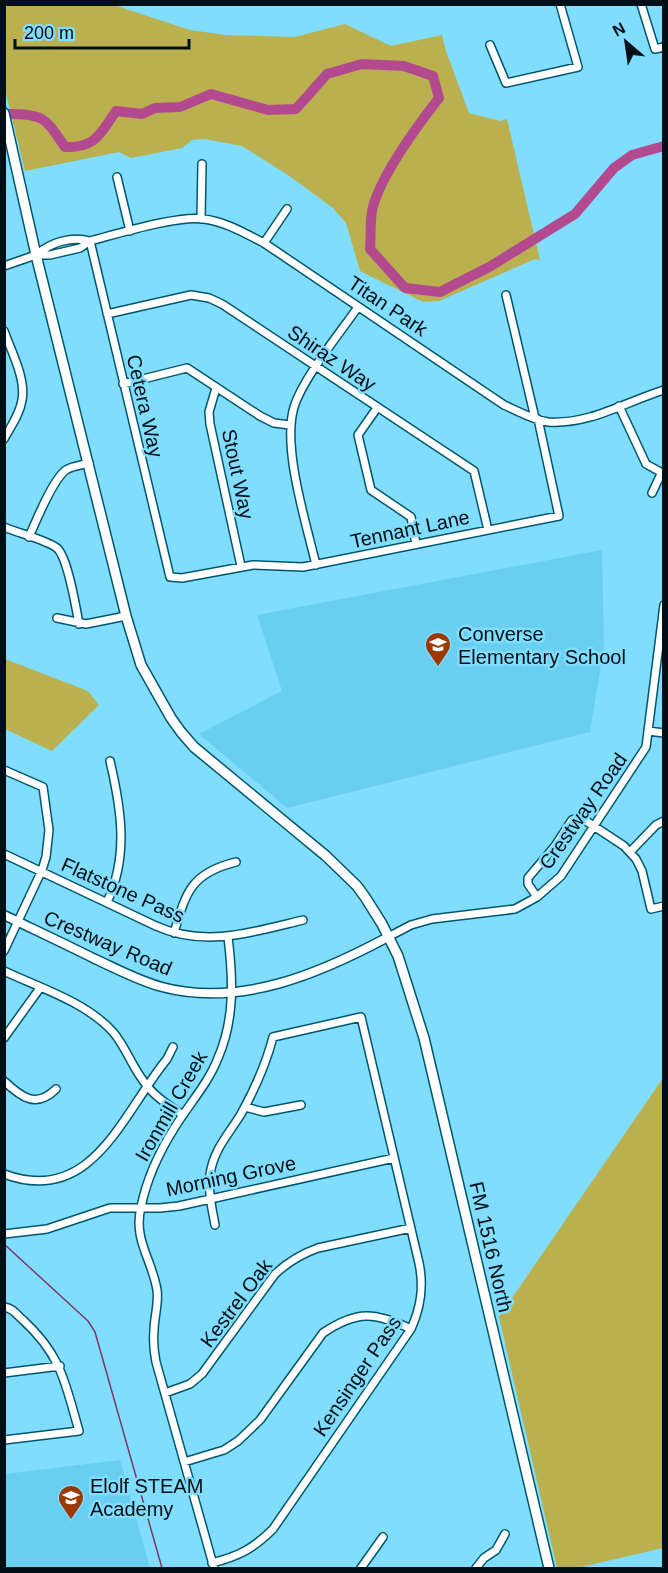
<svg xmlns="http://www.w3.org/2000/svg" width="668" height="1573" font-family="Helvetica,sans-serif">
<rect width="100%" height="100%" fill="#80ddfd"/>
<!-- built -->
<path fill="#69cff1" d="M602,550L604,646L590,732L287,808L199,734L282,691L257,615Z
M120,1460L150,1568H5V1474Z"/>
<!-- green -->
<path fill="#bbb04f" d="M4,5H114L190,30L226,35L295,37L345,24L391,46L442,35L446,51L469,113L500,121L507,119L540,260L535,259L439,301L423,302L360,271L346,223L333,208L288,175L242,146L204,139L192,140L182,148L131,158L119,152L25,171L5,89Z
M5,659L88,691L99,705L52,751L5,729Z
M663,1078V1548L577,1568H557L499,1317Z"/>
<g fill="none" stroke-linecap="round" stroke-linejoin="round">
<!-- stream -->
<path stroke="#7d386b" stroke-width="1.5" d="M4,1244L88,1321L95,1332L162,1568"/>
<!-- river -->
<path stroke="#b34a90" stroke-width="10" d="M10,114C46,114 46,120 65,147C96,148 100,134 116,111L142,114L155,108L180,107L211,94L268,110L296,109L327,74L362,64L404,66L433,76L439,98C418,125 379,178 372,211C370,223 371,237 370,249L405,288L440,292L491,266L575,214L614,168L632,155L664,146"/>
<defs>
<path id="minor" d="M641,4L655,49L664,47
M490,45L506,83L578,67L560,4
M117,177L130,231
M201,219L202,164
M264,243L287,209
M4,266L36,255H50L80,248L90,241C72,236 51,242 36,255
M506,295L535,418
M107,314L191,295L209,298L222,304L474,471L488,530
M4,331C11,351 26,378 22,400C20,414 11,426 4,439
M123,384L187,368L260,416L274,423L290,425
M216,388L209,412L210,424L241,566
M619,406L646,464L664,474
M377,408L358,435L371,490L411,517L416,544
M538,419L559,516L303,567L253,565L182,578L170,577L90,241C117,234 178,215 204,219C226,222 244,233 264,243L504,405C518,411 533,420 548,422C589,425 625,402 664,390
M652,493L661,474
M4,527C18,533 47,540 57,548C68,558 76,608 79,624
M29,537C36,521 53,479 66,470C72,466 82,465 89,463
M316,565C306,522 282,448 294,407C303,378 340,333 358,307
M57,618L86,624L126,616
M648,731L664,733
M4,770L43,787L49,830L46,857L42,870L4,951
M630,852L656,825L664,821
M4,854L156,926C205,948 253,932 303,920
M537,897L528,884V878L555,846L572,820L580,817L624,846L636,859L642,871L651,909L664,906
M107,902C129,856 121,808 110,761
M174,933C186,892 191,873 236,862
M388,937L411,925L432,919L515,909L537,897L561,876L646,747L664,605
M4,971C40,988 86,1002 113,1032C125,1046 131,1064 142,1079C152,1095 168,1105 183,1115
M4,1038L40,988
M4,1081C21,1097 36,1109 56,1089
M245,1107L264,1112L301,1105
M4,1174C92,1207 122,1114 167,1059L173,1047
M4,1234L47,1229L110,1208H160L179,1206L394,1158
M4,1307C13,1308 17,1315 23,1320C62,1356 65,1383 79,1431L4,1440
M4,1373L60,1366
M165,1393L190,1384L202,1374L275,1274C288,1262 301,1254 318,1248L411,1228
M184,1462L224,1450L238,1441L260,1420L323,1333C357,1310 375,1312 411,1329
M212,1563C239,1556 253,1549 273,1529L411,1329C421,1307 424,1287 419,1263L361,1017L273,1037C266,1064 255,1089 241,1114C229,1134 213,1150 210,1175C208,1192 212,1208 215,1225
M214,1568L156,1362C154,1352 153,1341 154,1331C154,1317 159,1304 157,1290C152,1259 133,1240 141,1207C147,1178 159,1152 175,1127C189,1104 208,1084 218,1058C235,1019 233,978 228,937
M361,1568L383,1537
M476,1568L484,1558L496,1550L505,1534"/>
<path id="tertiary" d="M4,915C35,930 65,944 95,959C117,969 139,981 162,987C240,1008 321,973 388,937"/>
<path id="secondary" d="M4,113L36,255L126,616L141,665L171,718L181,732L194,747L326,856L357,886L365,897L382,924L398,956L424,1038L549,1568"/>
</defs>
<!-- minor casing -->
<use href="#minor" stroke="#00576d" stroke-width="10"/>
<!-- tertiary casing -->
<use href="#tertiary" stroke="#00576d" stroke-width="11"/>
<!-- secondary casing -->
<use href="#secondary" stroke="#00576d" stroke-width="12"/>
<!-- minor -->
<use href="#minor" stroke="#fff" stroke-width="7"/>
<!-- tertiary -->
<use href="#tertiary" stroke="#fff" stroke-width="8"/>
<!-- secondary -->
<use href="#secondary" stroke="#fff" stroke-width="9"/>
</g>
<!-- icons -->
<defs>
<symbol id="school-pin" viewBox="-11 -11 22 30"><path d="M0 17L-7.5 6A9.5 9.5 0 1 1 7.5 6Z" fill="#9c3800" stroke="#80ddfd"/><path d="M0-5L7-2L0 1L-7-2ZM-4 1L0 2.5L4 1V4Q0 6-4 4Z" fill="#fff"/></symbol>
</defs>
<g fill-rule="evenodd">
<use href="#school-pin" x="423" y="630" width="30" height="40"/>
<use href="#school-pin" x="56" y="1483" width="30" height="40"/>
</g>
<g text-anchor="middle" stroke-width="5" stroke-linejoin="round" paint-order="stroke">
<!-- street labels -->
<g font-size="20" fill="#000f15" stroke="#80ddfd">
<text transform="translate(388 306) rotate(34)" y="7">Titan Park</text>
<text transform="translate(332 358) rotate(34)" y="7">Shiraz Way</text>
<text transform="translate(145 406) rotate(77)" y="7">Cetera Way</text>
<text transform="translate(238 474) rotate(78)" y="7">Stout Way</text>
<text transform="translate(410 529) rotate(-12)" y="7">Tennant Lane</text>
<text transform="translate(583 811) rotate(-55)" y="7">Crestway Road</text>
<text transform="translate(123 890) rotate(24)" y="7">Flatstone Pass</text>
<text transform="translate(108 943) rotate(23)" y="7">Crestway Road</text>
<text transform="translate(171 1106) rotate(-60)" y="7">Ironmill Creek</text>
<text transform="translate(231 1176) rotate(-12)" y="7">Morning Grove</text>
<text transform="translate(491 1247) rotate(77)" y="7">FM 1516 North</text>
<text transform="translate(236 1303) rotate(-53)" y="7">Kestrel Oak</text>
<text transform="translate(357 1376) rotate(-56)" y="7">Kensinger Pass</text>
</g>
<!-- poi labels -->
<g font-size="20" fill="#000f15" stroke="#80ddfd" text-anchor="start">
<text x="458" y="641">Converse<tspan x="458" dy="23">Elementary School</tspan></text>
<text x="90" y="1493">Elolf STEAM<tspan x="90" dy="23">Academy</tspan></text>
</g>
</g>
<!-- border -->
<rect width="668" height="1573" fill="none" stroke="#000f15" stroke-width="12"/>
<!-- north arrow -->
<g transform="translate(626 42) rotate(331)" stroke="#80ddfd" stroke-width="4.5" paint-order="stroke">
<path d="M0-4.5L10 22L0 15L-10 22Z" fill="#000f15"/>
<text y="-9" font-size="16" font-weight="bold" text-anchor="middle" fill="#000f15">N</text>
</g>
<!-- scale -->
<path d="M15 39v9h174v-9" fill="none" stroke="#000f15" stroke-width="3"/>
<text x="24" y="39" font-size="18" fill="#000f15" stroke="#80ddfd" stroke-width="4.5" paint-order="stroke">200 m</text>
</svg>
